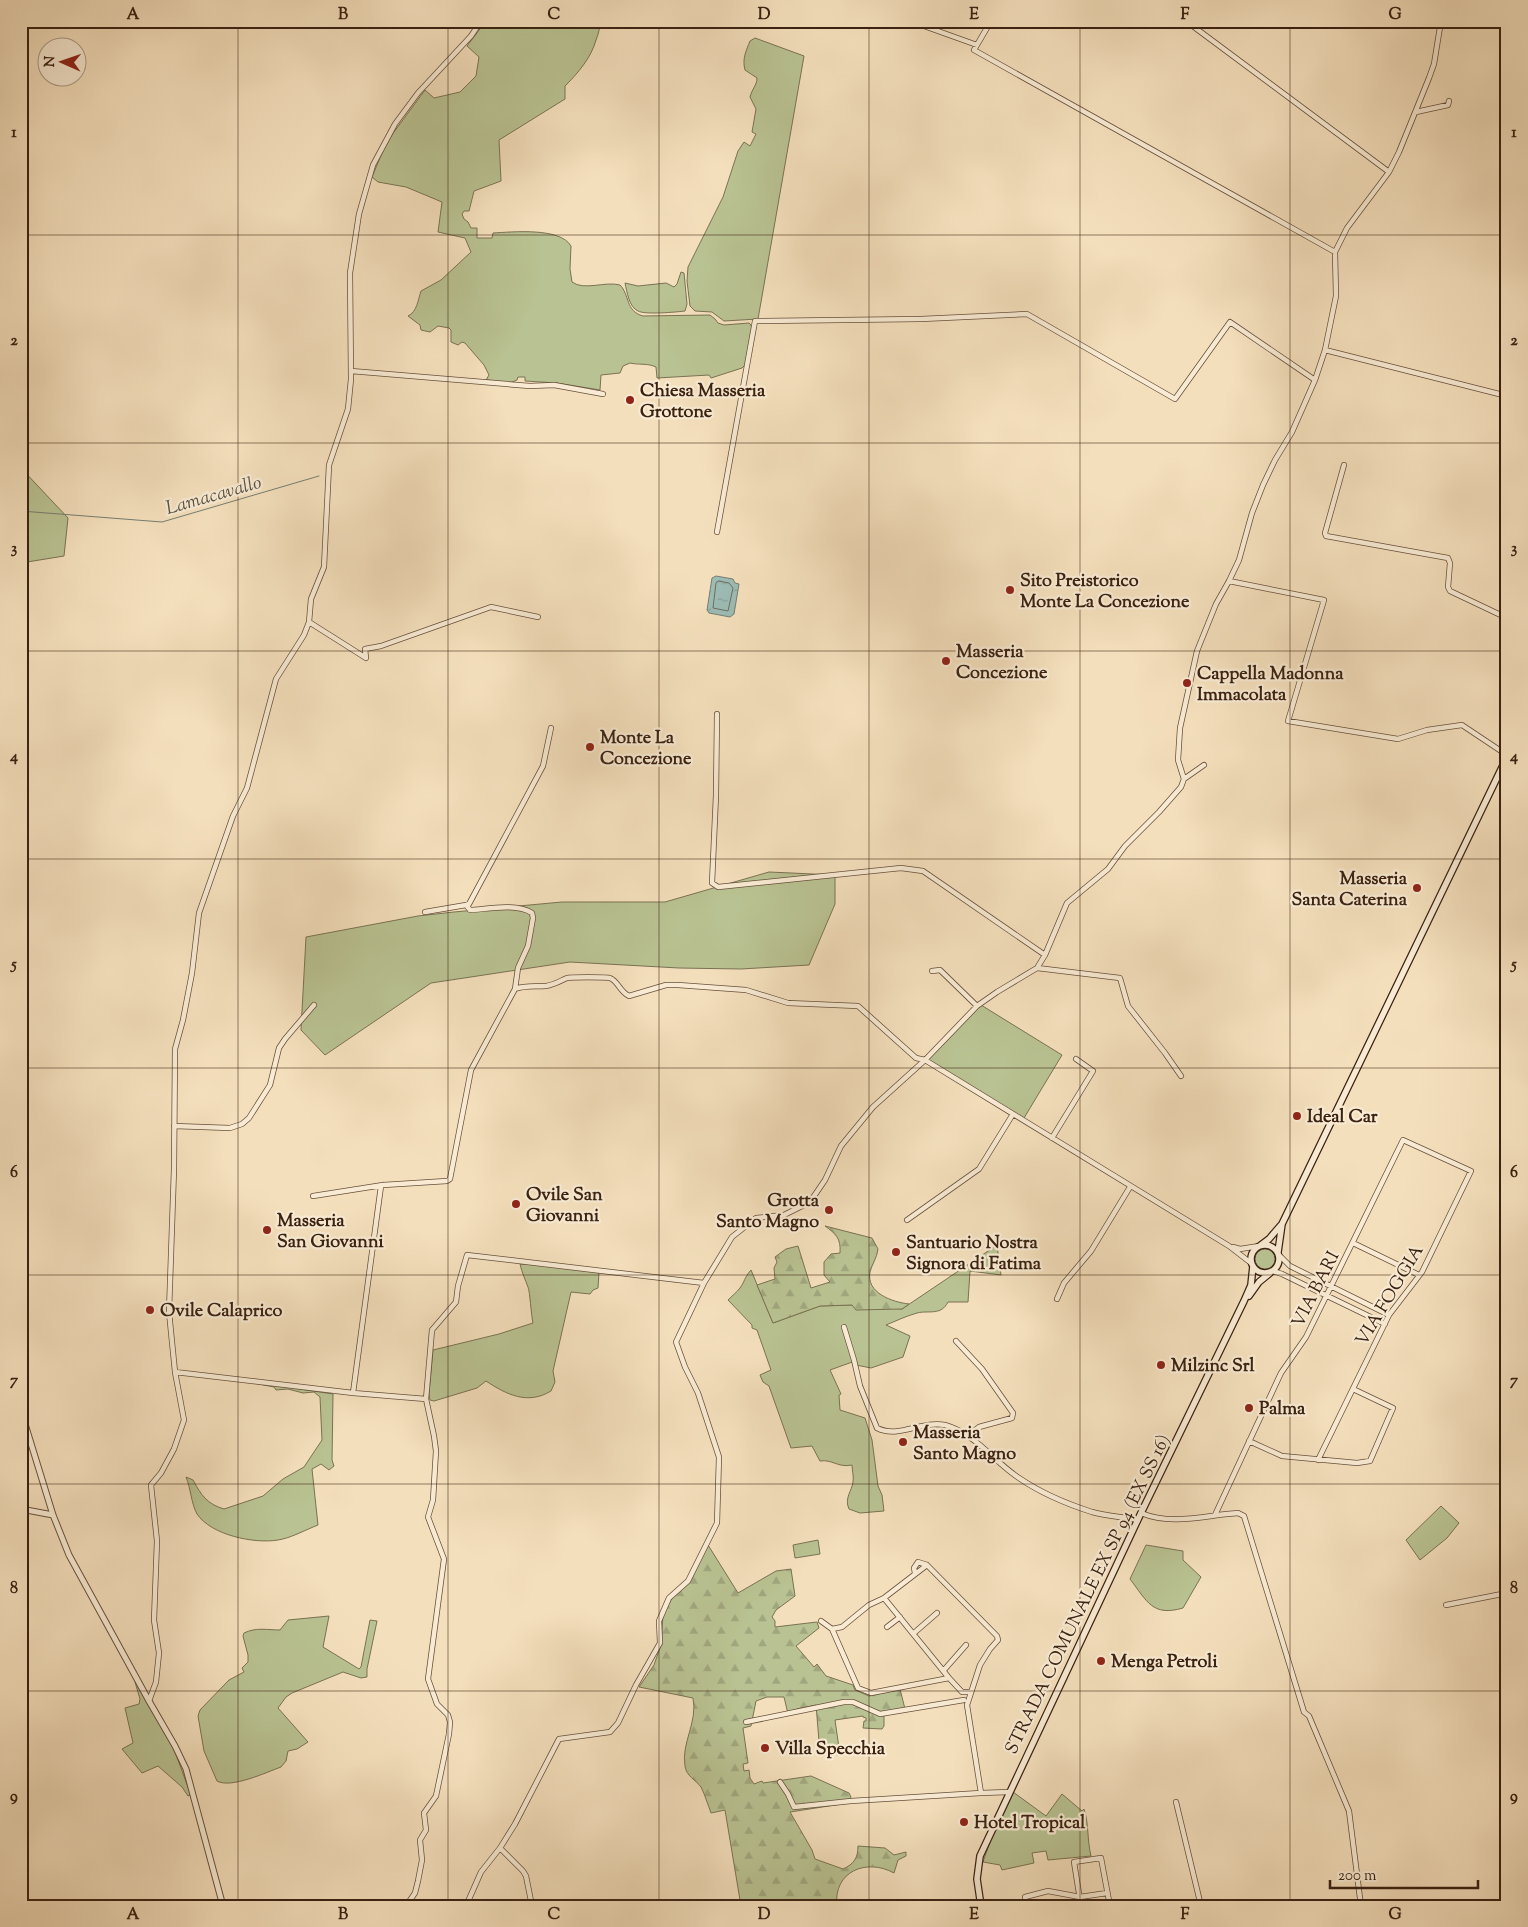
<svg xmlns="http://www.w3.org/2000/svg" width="1528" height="1927" font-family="'Sorts Mill Goudy',serif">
<defs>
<pattern id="forest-firs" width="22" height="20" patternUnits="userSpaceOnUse" patternTransform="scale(1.25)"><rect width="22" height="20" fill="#b9c292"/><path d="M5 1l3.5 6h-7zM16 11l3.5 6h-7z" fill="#a0a67d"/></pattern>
<pattern id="water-ripples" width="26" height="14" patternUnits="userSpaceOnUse" patternTransform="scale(1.25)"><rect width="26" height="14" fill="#9cbcb5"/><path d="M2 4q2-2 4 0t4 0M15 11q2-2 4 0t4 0" fill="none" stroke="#87a19b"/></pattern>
</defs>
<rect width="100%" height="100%" fill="#f4dfbc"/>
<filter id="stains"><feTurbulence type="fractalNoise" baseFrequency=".004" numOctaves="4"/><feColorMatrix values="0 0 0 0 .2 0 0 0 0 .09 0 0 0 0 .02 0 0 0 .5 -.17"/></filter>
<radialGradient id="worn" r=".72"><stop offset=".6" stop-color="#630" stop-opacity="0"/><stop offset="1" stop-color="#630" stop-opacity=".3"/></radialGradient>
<!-- green -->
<path fill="#b9c292" stroke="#7a7252" d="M486,21H602C599,28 599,33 596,40C591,58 578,73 565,86V99L499,140L501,181L474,191L469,211H464L462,214L464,219L468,222L471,228H477V238H492L493,233C512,232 560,227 571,246L570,269L572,282C584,291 605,281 620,285C630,295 625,311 643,316L710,315L715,319L718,323L724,325L749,323L751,325L752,330L745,365L742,368L711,378L709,375L657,378L656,367C648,363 638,365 630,363L623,366L620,373L601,375L600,390L557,383L525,381V377H518L517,380L510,383L486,380L489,375L484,365L465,343L462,342L458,345L451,342V330L449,328L438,326L430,332L421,330L420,325L408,316C417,312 418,300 421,291L441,280L471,252L465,238L438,232L442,202L406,187L378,182L372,177L384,148L391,136L425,90L434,98L460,92L476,76L479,57L467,46Z
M755,38L804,56L758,319L724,321L712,312L695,311L690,306L687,281L688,267L723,197L738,151L744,142L750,146L756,134L752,132L756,109L750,97C752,89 757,85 757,78L745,70C742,59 746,51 750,41Z
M681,272L684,273L687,304L685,311C677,312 645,315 638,311C629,307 627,292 625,283L638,286L666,283L674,287L677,284Z
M21,468L68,518L64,556L21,563Z
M769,872L835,875V904L809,965L741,969L679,968L570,962L431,983L325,1055L301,1030L306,937L418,916L454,912L562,902H665Z
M981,1005L1062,1055L1024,1118L925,1060Z
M997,1245L1001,1275L970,1271L968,1302H948C941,1316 929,1310 917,1313C906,1316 896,1321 886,1325L910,1336L903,1357L871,1368L856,1365L855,1361L830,1370L841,1394L839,1395L840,1410L865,1418L872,1440L878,1486L882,1495L884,1511L860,1513L849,1509C844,1498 852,1491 853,1482C854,1477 852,1470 852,1465C838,1468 832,1459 820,1461L812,1446L791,1448L769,1386L763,1382L760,1375L771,1370L757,1330L752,1328V1325L728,1300C732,1296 737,1292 740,1288C745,1281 744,1278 751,1270L773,1323L820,1306L852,1305L902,1309Z
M1255 1259a10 10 0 1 1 20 0a10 10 0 1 1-20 0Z
M520,1264L558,1265L599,1272L598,1288L593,1290L590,1294L571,1292L553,1371L555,1382L551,1391C528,1405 507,1395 486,1381L477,1388L434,1401L430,1400L429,1394L433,1350L499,1334L533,1323C531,1314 530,1292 528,1287C525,1279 522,1273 520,1264Z
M233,1379L333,1394L332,1460L334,1466L329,1470L321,1464L312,1469L318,1525C305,1530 291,1538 278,1540C254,1544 211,1535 197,1514C191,1503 191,1489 186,1477L193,1480C201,1495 207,1504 224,1509L263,1496L283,1479L304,1467L322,1440L320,1397L314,1392L303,1393L288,1389L276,1390L274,1387Z
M1441,1506L1459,1523L1447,1538L1420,1560L1406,1540Z
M818,1540L820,1554L795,1558L793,1545Z
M1146,1545L1183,1551V1560L1201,1577L1183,1608C1152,1617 1147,1601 1130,1579Z
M329,1616L323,1647L359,1669L361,1667L370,1620L377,1621L367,1669V1677L361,1678L343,1672L292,1693L286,1697L278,1708L308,1742L297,1749L288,1751L286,1761L281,1767C267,1772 231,1789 217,1781L204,1751L198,1716L200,1710L229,1680L244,1672L242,1668L248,1662V1655L243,1636L244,1633C256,1627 268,1630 280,1630L288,1620Z
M137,1681L172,1744L191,1795L188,1796L182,1787L158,1766L142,1773L122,1749L133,1743L125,1708L139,1704L140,1699L135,1682Z
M1013,1792L1046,1816L1062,1794L1082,1811L1084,1809C1089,1824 1087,1840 1091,1856L1048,1860L1046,1851L1032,1853L1034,1863L1002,1870L1000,1865L983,1862L991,1839Z"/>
<!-- forest -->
<path fill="url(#forest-firs)" stroke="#7a7252" d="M825,1226L872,1238L878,1249C877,1258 872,1264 870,1272C866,1293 892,1302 909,1304L902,1309L856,1310L852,1305L820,1306L773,1323L757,1285L775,1279L774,1268L777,1262L775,1257L786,1249L798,1246L811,1288L830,1282L824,1275V1262L831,1254L840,1253C841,1238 836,1234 825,1226Z
M708,1545L738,1593L776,1571L791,1569L795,1596L776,1610L772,1617L775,1621V1627L817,1622L819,1628L796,1646L814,1667L817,1664L826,1676L853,1685L855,1690L869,1696L900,1689L905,1709L884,1712V1726L882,1729L863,1728L864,1721H866V1718L863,1717V1716L835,1720L840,1755L820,1753L816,1705L797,1709L795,1712L788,1714L784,1697H767L756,1701L751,1726L743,1728L748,1763L743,1764L744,1771L749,1770L750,1778L754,1784L762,1781L763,1783L811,1776L849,1793L851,1797L848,1803L790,1812L812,1850L815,1859L843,1869C854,1864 858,1858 858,1846L885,1848L894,1855L906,1852V1856L898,1860L894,1873C867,1858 833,1871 837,1906H741L725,1810L711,1813C708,1805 705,1795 701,1787C696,1780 686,1776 685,1766C681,1743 698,1722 693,1698L639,1687L654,1665L661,1645L663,1615L671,1600L691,1580Z"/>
<!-- water -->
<path fill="url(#water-ripples)" stroke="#757e73" d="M716,576L733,579L735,583L739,584L734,614L730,617L709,613L707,610L712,578Z"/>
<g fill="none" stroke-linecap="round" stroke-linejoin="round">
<!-- shore -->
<path stroke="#6b6e63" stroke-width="1" d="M719,581L729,583L733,588L728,611L713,608L716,583Z"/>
<!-- stream -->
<path stroke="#757e73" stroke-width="1" d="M21,511L162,522L319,476"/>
<defs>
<path id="minor" d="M910,21L977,45
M991,21L974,50L1335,252
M1186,21L1389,172
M1416,112L1448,105L1449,101
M1325,350L1507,396
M351,371L530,386L554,385L603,394
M1344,465L1325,533L1326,536L1448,558L1450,563L1448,587L1450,591L1507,618
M717,532L755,321L921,319L1027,314L1175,399L1230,322L1315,380
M1229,581L1324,600L1288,721L1398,739L1427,730L1462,725L1507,755
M309,622L366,658L365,649L381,646L491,607L538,617
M717,714L716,795L712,883L718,887L901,868L923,871L1045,955
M1184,779L1204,765
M425,912L466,905
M1037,968L1120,978L1128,1006L1165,1053L1181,1076
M932,971L940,970L977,1006
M515,989C526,985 535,987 546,986C554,985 560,981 567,978C570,977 607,977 610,978C618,981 620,992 629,996L666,985H678L746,990L788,1003L858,1006L916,1058L925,1060L1229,1246L1251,1263
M174,1126L230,1128L242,1124L249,1118L270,1085L279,1048L285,1039L314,1005
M1052,1138L1093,1071L1076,1059
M313,1196L383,1185L447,1181L450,1179L471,1070L515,989L518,968L528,946L533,918L532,913C516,903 488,909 470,910L466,905L469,904L543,766L551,728
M907,1220L979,1169L1013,1114
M1353,1243L1419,1275
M1233,1247L1240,1249L1259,1246
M1279,1255L1290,1266L1389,1315
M1273,1271L1282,1274L1385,1324
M1057,1299L1064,1283L1091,1251L1130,1187
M844,1327L854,1360L860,1386L877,1428C898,1439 922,1420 945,1425C976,1434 993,1461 1019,1478C1041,1493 1067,1504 1092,1512C1107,1516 1123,1517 1138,1520
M956,1341L982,1369L1013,1413L1012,1418L979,1427L974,1431L972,1438
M175,1372L353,1393L426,1399
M353,1393L381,1186L383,1185
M1249,1441L1282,1456L1357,1463L1370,1461L1393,1408L1353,1389
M1141,1513C1172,1526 1206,1515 1238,1513L1244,1516L1304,1712L1309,1716L1349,1811L1361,1906
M1215,1515L1281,1373L1306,1337L1403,1140L1471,1171L1422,1272L1389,1315L1318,1460
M915,1573L914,1568L918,1562L927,1565L997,1636L998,1640L990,1649L980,1665L967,1705L981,1793L1009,1792
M884,1598L949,1678L962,1692H970
M1446,1605L1507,1593
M821,1621L832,1629L858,1688L871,1693L949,1678
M887,1627L900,1617
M832,1629L842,1627L869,1605L884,1598L927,1565
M914,1633L937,1613
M944,1670L966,1645
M149,1701L156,1682L159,1653L154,1620L157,1541L151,1485L161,1473L174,1449L184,1420L175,1372L169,1312L174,1169L175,1049L183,1020L192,973L199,913L233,816L247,788L276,679L304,635L309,622L311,599L324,567L329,465L348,409L351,379L350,273L359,214L373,165L395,124L418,93L471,36L481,21
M746,1722L844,1702H853L880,1714L964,1700
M780,1782L788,1794L794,1807L851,1801L981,1793
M1176,1802L1201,1906
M500,1848L523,1871L526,1876L532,1906
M406,1906L415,1893L418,1881L422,1860L420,1840L426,1830L424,1813L436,1796L449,1734L450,1722L448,1715L437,1704L428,1679L444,1559L428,1517L433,1500L436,1451L434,1436L426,1399L432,1330L456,1302L458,1286L467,1255L704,1283
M466,1906L481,1872L500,1848L515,1824L559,1739L610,1732L618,1723L636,1685L660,1643L659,1621L669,1598L688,1581L717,1523L719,1457L698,1393L685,1367L676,1342L704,1283L732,1237L756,1218L784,1215L810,1202L825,1180L841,1146L873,1107L925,1060L977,1006L997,992L1037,968L1045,955L1067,903L1108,869L1125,846L1159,812L1181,787L1184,779L1178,760L1180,728L1197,651L1216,604L1229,581L1239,560L1252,513L1263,485L1275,460L1292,432L1315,380L1325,350L1336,296L1335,252L1347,228L1389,172L1399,152L1429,78L1434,64L1441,21
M1027,1906L1025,1897L1048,1891L1080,1897L1107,1893
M1081,1906L1074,1862L1101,1858L1110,1906"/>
<path id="tertiary" d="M21,1411L53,1515L69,1555L149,1701L175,1746L186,1769L223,1906
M21,1509L53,1515"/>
<path id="secondary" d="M1251 1259a14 14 0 1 1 28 0a14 14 0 1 1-28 0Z
M1261,1245L1269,1239L1281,1225
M1278,1252L1282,1224L1507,757
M1249,1296L1259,1282L1270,1273
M981,1906L977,1879L980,1856L1141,1513L1244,1301L1251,1285L1253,1266"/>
</defs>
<!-- minor casing -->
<use href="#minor" stroke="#68503c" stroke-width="6"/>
<!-- tertiary casing -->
<use href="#tertiary" stroke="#68503c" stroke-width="7"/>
<!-- secondary casing -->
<use href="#secondary" stroke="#3a2111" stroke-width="8"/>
<!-- minor -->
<use href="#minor" stroke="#f8ead3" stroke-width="4.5"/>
<!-- tertiary -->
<use href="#tertiary" stroke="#f8ead3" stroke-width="5"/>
<!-- secondary -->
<use href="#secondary" stroke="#f8ead3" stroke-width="5.5"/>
</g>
<!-- grid -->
<path fill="none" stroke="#3a2111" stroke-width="1" stroke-opacity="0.55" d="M238,21V1906M448,21V1906M659,21V1906M869,21V1906M1080,21V1906M1290,21V1906M21,235H1507M21,443H1507M21,651H1507M21,859H1507M21,1068H1507M21,1275H1507M21,1484H1507M21,1691H1507"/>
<!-- markers -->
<g fill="#8f2418" stroke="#f8ead3" stroke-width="2">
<circle cx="630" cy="400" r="5"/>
<circle cx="1010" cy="590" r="5"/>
<circle cx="946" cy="661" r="5"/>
<circle cx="1187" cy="683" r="5"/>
<circle cx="590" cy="747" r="5"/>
<circle cx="1417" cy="888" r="5"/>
<circle cx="1297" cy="1116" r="5"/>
<circle cx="516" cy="1204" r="5"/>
<circle cx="829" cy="1210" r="5"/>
<circle cx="267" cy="1230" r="5"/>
<circle cx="896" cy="1252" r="5"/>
<circle cx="150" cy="1310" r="5"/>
<circle cx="1161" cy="1365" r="5"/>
<circle cx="1249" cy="1408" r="5"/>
<circle cx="903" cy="1442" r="5"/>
<circle cx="1101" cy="1661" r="5"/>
<circle cx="765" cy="1748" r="5"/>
<circle cx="964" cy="1822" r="5"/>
</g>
<g text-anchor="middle" stroke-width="4.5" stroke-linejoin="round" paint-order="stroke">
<!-- poi labels -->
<g font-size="18" font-weight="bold" fill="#3a2111" stroke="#f8ead3" text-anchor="start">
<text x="640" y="396">Chiesa Masseria<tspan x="640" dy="21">Grottone</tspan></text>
<text x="1020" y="586">Sito Preistorico<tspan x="1020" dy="21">Monte La Concezione</tspan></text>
<text x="956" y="657">Masseria<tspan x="956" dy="21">Concezione</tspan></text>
<text x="1197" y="679">Cappella Madonna<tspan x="1197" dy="21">Immacolata</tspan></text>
<text x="600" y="743">Monte La<tspan x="600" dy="21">Concezione</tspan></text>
<text x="1407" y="884" text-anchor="end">Masseria<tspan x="1407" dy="21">Santa Caterina</tspan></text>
<text x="1307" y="1122">Ideal Car</text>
<text x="526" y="1200">Ovile San<tspan x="526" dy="21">Giovanni</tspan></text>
<text x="819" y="1206" text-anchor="end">Grotta<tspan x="819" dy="21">Santo Magno</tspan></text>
<text x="277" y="1226">Masseria<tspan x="277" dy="21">San Giovanni</tspan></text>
<text x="906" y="1248">Santuario Nostra<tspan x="906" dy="21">Signora di Fatima</tspan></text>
<text x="160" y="1316">Ovile Calaprico</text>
<text x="1171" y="1371">Milzinc Srl</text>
<text x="1259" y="1414">Palma</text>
<text x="913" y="1438">Masseria<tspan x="913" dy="21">Santo Magno</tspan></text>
<text x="1111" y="1667">Menga Petroli</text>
<text x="775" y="1754">Villa Specchia</text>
<text x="974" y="1828">Hotel Tropical</text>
</g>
<!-- street labels -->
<g font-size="18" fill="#3a2111" stroke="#f8ead3">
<text transform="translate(1315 1289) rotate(-63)" y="6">VIA BARI</text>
<text transform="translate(1389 1295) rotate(-59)" y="6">VIA FOGGIA</text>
<text transform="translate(1087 1594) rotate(-64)" y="6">STRADA COMUNALE EX SP 94 (EX SS 16)</text>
</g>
<!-- water labels -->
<g font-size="19" font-style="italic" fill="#575042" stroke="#f8ead3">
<text transform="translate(213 494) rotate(-16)" y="7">Lamacavallo</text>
</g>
</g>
<!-- margin -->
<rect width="1528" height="1927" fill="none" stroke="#f4dfbc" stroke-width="55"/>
<!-- north arrow -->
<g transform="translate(62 62) rotate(272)"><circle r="24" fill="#f8ead3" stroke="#ac9a85"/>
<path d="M0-4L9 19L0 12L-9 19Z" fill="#8f2418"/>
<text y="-8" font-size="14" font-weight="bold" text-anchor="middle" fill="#3a2111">N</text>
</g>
<!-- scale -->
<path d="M1330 1880v8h148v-8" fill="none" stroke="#3a2111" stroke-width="2.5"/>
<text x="1338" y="1880" font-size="15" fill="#3a2111" stroke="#f8ead3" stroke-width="4" paint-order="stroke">200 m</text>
<rect x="28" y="28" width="1472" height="1872" fill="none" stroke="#3a2111" stroke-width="2"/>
<g font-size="16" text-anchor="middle" font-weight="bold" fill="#3a2111">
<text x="133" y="19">A</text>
<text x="343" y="19">B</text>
<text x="554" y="19">C</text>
<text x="764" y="19">D</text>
<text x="974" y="19">E</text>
<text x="1185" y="19">F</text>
<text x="1395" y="19">G</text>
<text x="14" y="137">1</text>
<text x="1514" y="137">1</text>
<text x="14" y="345">2</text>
<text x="1514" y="345">2</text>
<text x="14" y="553">3</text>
<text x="1514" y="553">3</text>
<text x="14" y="761">4</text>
<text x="1514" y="761">4</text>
<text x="14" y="969">5</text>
<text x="1514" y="969">5</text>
<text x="14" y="1177">6</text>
<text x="1514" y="1177">6</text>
<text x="14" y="1385">7</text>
<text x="1514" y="1385">7</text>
<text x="14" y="1593">8</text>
<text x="1514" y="1593">8</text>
<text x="14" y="1801">9</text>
<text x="1514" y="1801">9</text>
<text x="133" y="1919">A</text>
<text x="343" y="1919">B</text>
<text x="554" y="1919">C</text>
<text x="764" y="1919">D</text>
<text x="974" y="1919">E</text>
<text x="1185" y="1919">F</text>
<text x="1395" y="1919">G</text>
</g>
<rect width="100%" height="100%" filter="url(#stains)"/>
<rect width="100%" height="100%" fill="url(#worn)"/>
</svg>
